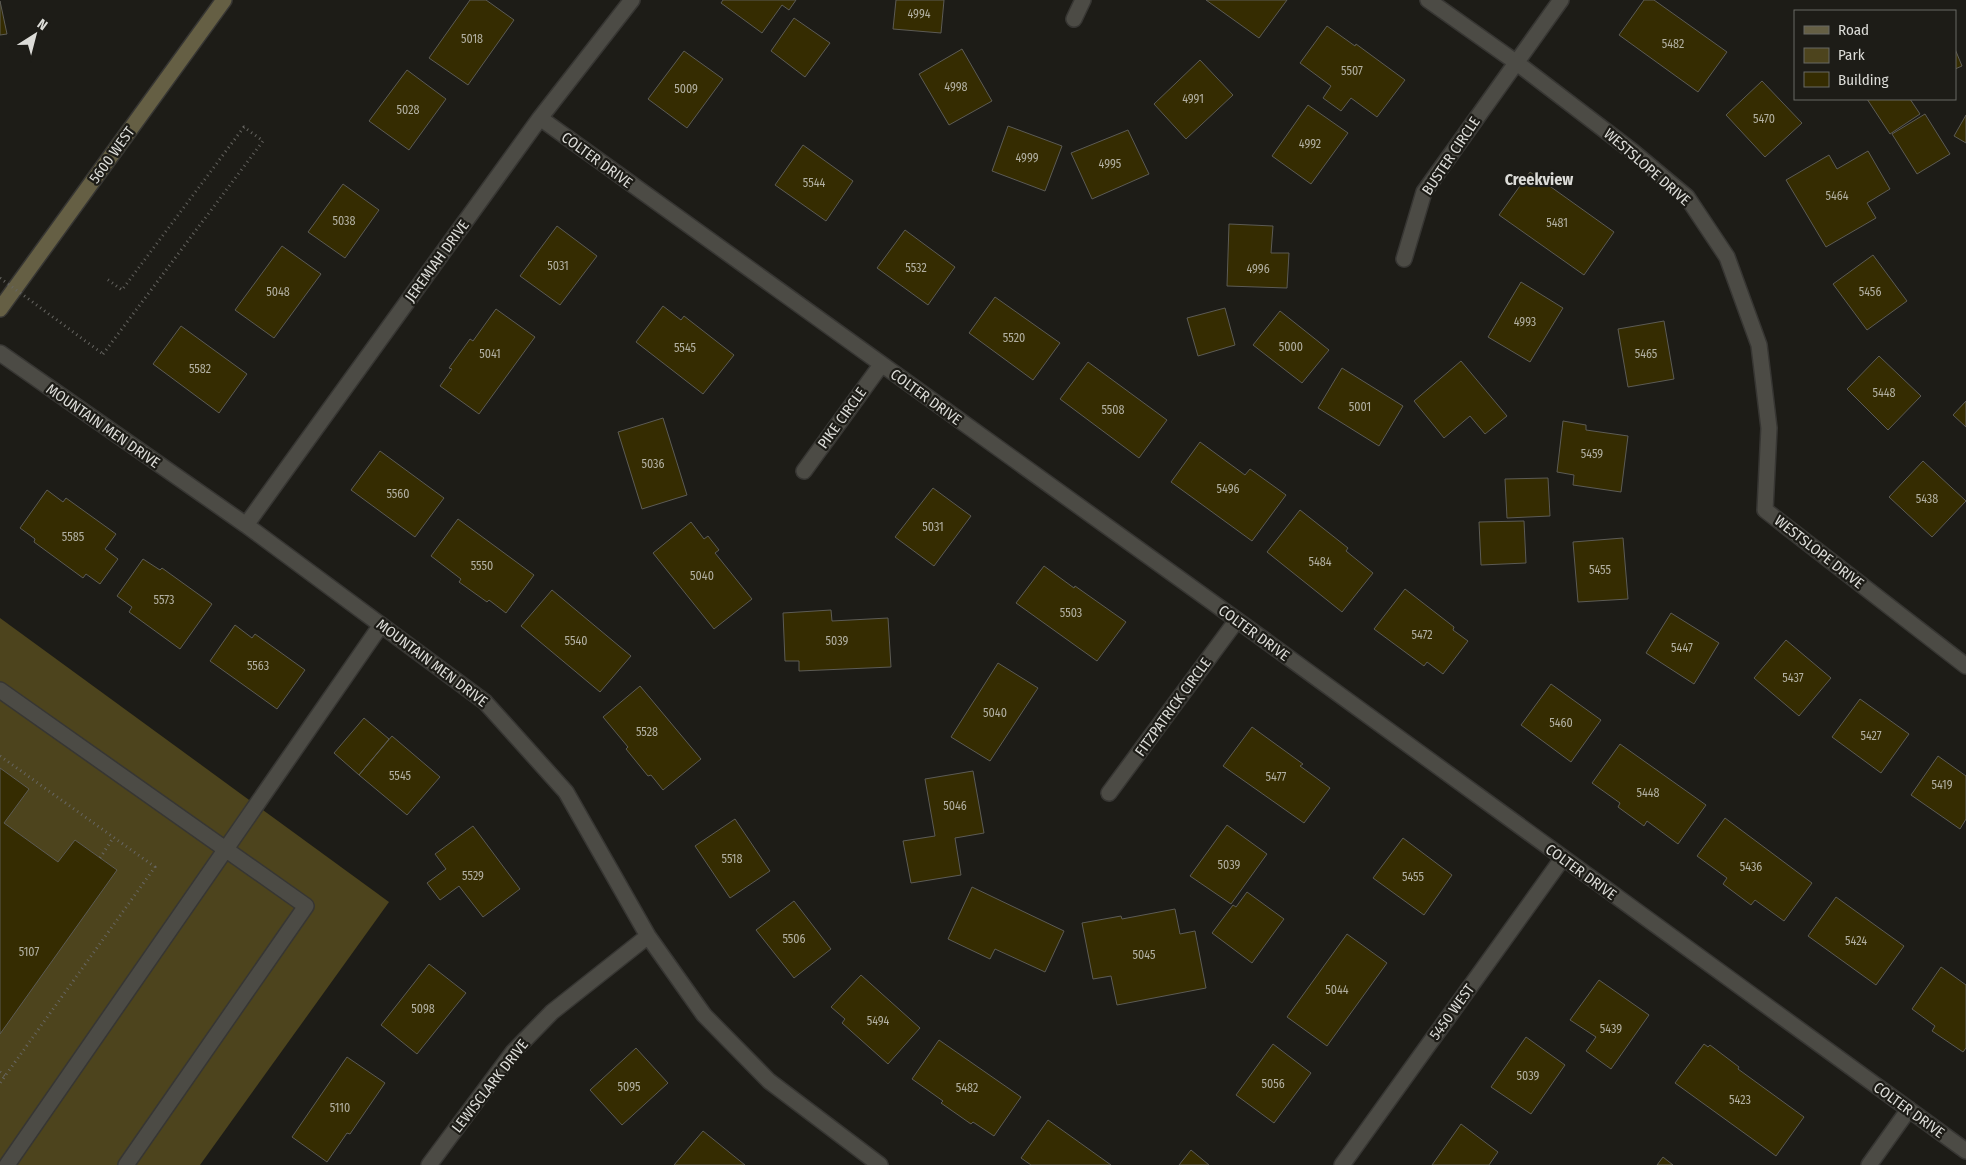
<svg xmlns="http://www.w3.org/2000/svg" width="1966" height="1165" font-family="'Fira Sans Condensed',sans-serif">
<rect width="100%" height="100%" fill="#1d1c17"/>
<!-- green -->
<path fill="#4d441d" d="M0,618L389,902L200,1165H0Z"/>
<!-- building -->
<path fill="#352c01" stroke="#5c5b55" d="M470,0H486L514,20L468,85L429,58Z
M723,0H796L789,10L782,5L762,33L721,3Z
M896,0H944L941,33L893,29Z
M1206,0H1287L1259,38Z
M1644,0H1654L1727,52L1698,92L1619,35Z
M0,1L7,34L0,35Z
M794,18L830,43L805,77L771,51Z
M1327,26L1355,46L1356,44L1405,80L1377,117L1351,98L1341,111L1323,98L1331,86L1300,63Z
M962,49L992,101L949,125L919,74Z
M1955,49L1962,66L1955,69Z
M684,51L723,79L687,128L648,99Z
M1200,60L1233,95L1186,139L1154,104Z
M407,70L446,99L409,150L369,121Z
M1762,81L1802,123L1765,157L1726,115Z
M1867,99H1910L1920,114L1890,134Z
M1308,105L1348,133L1311,184L1272,156Z
M1925,114L1950,154L1917,174L1892,134Z
M1966,115V143L1954,136Z
M1008,126L1062,146L1045,191L992,171Z
M1128,130L1149,174L1092,199L1071,153Z
M803,145L853,181L826,221L775,185Z
M1868,151L1890,189L1867,203L1876,218L1826,247L1786,180L1829,155L1837,169Z
M1530,172L1614,232L1584,275L1499,215Z
M343,184L379,210L345,258L308,232Z
M1229,224L1273,226L1271,253H1289L1287,288L1227,286Z
M557,226L597,256L560,305L520,276Z
M905,230L955,267L928,305L877,268Z
M282,246L321,274L274,338L235,310Z
M1873,255L1907,301L1867,330L1833,284Z
M1521,282L1563,308L1530,362L1488,337Z
M995,297L1060,343L1033,380L969,333Z
M663,306L681,320L684,316L734,355L703,394L636,342Z
M1225,308L1235,345L1198,356L1187,318Z
M496,309L535,337L479,414L440,386L452,369L449,368L470,339L473,341Z
M1280,311L1329,350L1302,383L1253,345Z
M1664,321L1674,379L1628,387L1618,329Z
M181,326L247,374L219,413L153,364Z
M1879,356L1921,396L1888,430L1847,389Z
M1461,361L1507,416L1485,434L1470,416L1444,438L1414,401Z
M1088,362L1167,420L1139,458L1060,399Z
M1342,368L1403,406L1379,446L1318,408Z
M1966,401V427L1953,415Z
M663,418L687,495L642,509L618,432Z
M1563,421L1586,425V430L1628,436L1621,492L1573,485L1574,475L1557,472Z
M1200,442L1245,475L1250,469L1286,495L1252,541L1171,482Z
M380,451L444,498L415,537L351,490Z
M1923,461L1966,501L1932,537L1889,497Z
M1548,478L1550,516L1507,518L1505,479Z
M933,488L971,516L934,566L895,537Z
M47,490L63,502L66,498L116,534L105,549L118,559L100,584L86,574L83,578L34,542L35,539L20,528Z
M1300,510L1348,548L1346,551L1373,573L1342,612L1267,552Z
M458,519L534,575L506,613L489,600L487,602L459,582L461,579L431,556Z
M1524,521L1526,563L1481,565L1479,522Z
M691,522L704,539L708,536L719,550L715,553L752,599L714,629L653,553Z
M1623,538L1628,599L1578,602L1573,542Z
M143,559L160,570L162,568L212,604L180,649L129,612L132,607L117,596Z
M1044,566L1074,588L1075,586L1126,622L1097,661L1016,603Z
M1405,589L1454,627L1453,630L1468,641L1443,674L1427,662L1424,666L1374,629Z
M552,590L631,656L600,692L521,626Z
M831,610L832,621L888,618L891,667L799,671V661H785L783,613Z
M1671,613L1719,643L1694,684L1646,653Z
M235,625L252,638L255,634L305,670L277,709L210,661Z
M1786,640L1831,678L1799,716L1754,678Z
M998,663L1038,688L990,761L951,737Z
M1551,684L1601,720L1571,762L1521,725Z
M640,686L701,759L663,790L651,775L648,776L626,749L628,747L603,717Z
M1860,699L1909,734L1881,773L1832,737Z
M364,718L389,739L359,775L334,753Z
M1252,727L1303,764L1300,766L1330,788L1304,823L1223,766Z
M392,736L440,777L407,815L359,775Z
M1620,744L1706,805L1678,844L1647,821L1644,826L1618,807L1620,803L1592,783Z
M1938,756L1966,776V819L1960,829L1911,795Z
M0,768L29,789L4,823L58,862L75,840L117,870L0,1034Z
M973,771L984,833L955,838L961,875L911,883L903,841L935,836L925,779Z
M1725,818L1812,883L1784,921L1755,900L1751,905L1723,884L1727,878L1697,856Z
M735,819L770,871L730,898L695,846Z
M1227,825L1267,854L1231,904L1190,876Z
M473,826L520,889L483,917L459,886L440,900L427,883L446,869L435,854Z
M1403,838L1452,875L1424,915L1373,878Z
M972,887L1064,931L1045,972L995,949L990,959L948,939Z
M1247,892L1284,919L1252,963L1212,933L1233,905L1236,907Z
M1836,897L1904,946L1876,985L1808,936Z
M794,901L831,949L794,978L756,930Z
M1175,909L1180,934L1195,931L1206,988L1117,1005L1111,976L1093,979L1082,923L1121,916L1122,919Z
M1347,934L1387,963L1327,1046L1287,1017Z
M429,964L466,993L417,1054L381,1025Z
M1941,967L1966,985V1048L1963,1052L1932,1031L1935,1026L1912,1009Z
M861,975L920,1028L888,1064L842,1023L845,1019L831,1007Z
M1599,980L1649,1015L1611,1069L1586,1051L1596,1037L1570,1020Z
M1526,1037L1565,1065L1531,1114L1491,1087Z
M939,1040L1021,1097L994,1136L973,1122L971,1124L941,1103L943,1101L912,1079Z
M1273,1044L1311,1073L1274,1123L1236,1095Z
M1704,1044L1708,1047L1710,1045L1739,1067L1738,1069L1804,1117L1776,1156L1675,1083Z
M636,1048L668,1083L622,1125L590,1090Z
M347,1057L385,1083L350,1134L347,1133L327,1162L292,1137Z
M1048,1120L1111,1165H1031L1021,1158Z
M1461,1124L1498,1152L1489,1165H1432Z
M703,1131L745,1165H674Z
M1191,1150L1209,1165H1179Z
M1663,1157L1673,1165H1657Z"/>
<g fill="none" stroke-linecap="round" stroke-linejoin="round">
<defs>
<path id="service" d="M0,690L306,906L126,1165
M7,1165L381,625"/>
<path id="minor" d="M1428,0L1517,63L1632,151L1687,197L1727,257L1759,345L1769,428L1765,510L1966,666
M1074,19L1083,0
M540,118L1237,620L1966,1151
M1404,259L1424,192L1561,0
M0,353L246,525L485,702L566,792L648,936L704,1015L769,1081L880,1165
M804,471L881,365
M246,525L540,118L632,0
M1109,793L1237,620
M429,1165L513,1052L552,1012L648,936
M1342,1165L1562,859
M1869,1165L1909,1109"/>
<path id="secondary" d="M0,309L224,0"/>
</defs>
<!-- service casing -->
<use href="#service" stroke="#373633" stroke-width="18"/>
<!-- minor casing -->
<use href="#minor" stroke="#373633" stroke-width="18"/>
<!-- secondary casing -->
<use href="#secondary" stroke="#373633" stroke-width="18"/>
<!-- path -->
<path stroke="#676662" stroke-width="3" stroke-dasharray="1 4" stroke-linecap="butt" d="M103,354L263,141L244,127L122,290L107,279
M0,756L155,867L0,1083
M100,858L113,838
M0,1072L5,1076"/>
<!-- service -->
<use href="#service" stroke="#4c4b45" stroke-width="15"/>
<!-- minor -->
<use href="#minor" stroke="#4c4b45" stroke-width="15"/>
<!-- secondary -->
<use href="#secondary" stroke="#655f44" stroke-width="15"/>
<!-- path-bridge -->
<path stroke="#676662" stroke-width="3" stroke-dasharray="1 4" stroke-linecap="butt" d="M0,278L103,354"/>
</g>
<g text-anchor="middle" stroke-width="4.5" stroke-linejoin="round" paint-order="stroke">
<!-- number labels -->
<g font-size="12" fill="#b2b0a2">
<text x="919" y="18">4994</text>
<text x="472" y="43">5018</text>
<text x="1673" y="48">5482</text>
<text x="1352" y="75">5507</text>
<text x="956" y="91">4998</text>
<text x="686" y="93">5009</text>
<text x="1193" y="103">4991</text>
<text x="408" y="114">5028</text>
<text x="1764" y="123">5470</text>
<text x="1310" y="148">4992</text>
<text x="1027" y="162">4999</text>
<text x="1110" y="168">4995</text>
<text x="814" y="187">5544</text>
<text x="1837" y="200">5464</text>
<text x="344" y="225">5038</text>
<text x="1557" y="227">5481</text>
<text x="558" y="270">5031</text>
<text x="916" y="272">5532</text>
<text x="1258" y="273">4996</text>
<text x="278" y="296">5048</text>
<text x="1870" y="296">5456</text>
<text x="1525" y="326">4993</text>
<text x="1014" y="342">5520</text>
<text x="1291" y="351">5000</text>
<text x="685" y="352">5545</text>
<text x="490" y="358">5041</text>
<text x="1646" y="358">5465</text>
<text x="200" y="373">5582</text>
<text x="1884" y="397">5448</text>
<text x="1360" y="411">5001</text>
<text x="1113" y="414">5508</text>
<text x="1592" y="458">5459</text>
<text x="653" y="468">5036</text>
<text x="1228" y="493">5496</text>
<text x="398" y="498">5560</text>
<text x="1927" y="503">5438</text>
<text x="933" y="531">5031</text>
<text x="73" y="541">5585</text>
<text x="1320" y="566">5484</text>
<text x="482" y="570">5550</text>
<text x="1600" y="574">5455</text>
<text x="702" y="580">5040</text>
<text x="164" y="604">5573</text>
<text x="1071" y="617">5503</text>
<text x="1422" y="639">5472</text>
<text x="576" y="645">5540</text>
<text x="837" y="645">5039</text>
<text x="1682" y="652">5447</text>
<text x="258" y="670">5563</text>
<text x="1793" y="682">5437</text>
<text x="995" y="717">5040</text>
<text x="1561" y="727">5460</text>
<text x="647" y="736">5528</text>
<text x="1871" y="740">5427</text>
<text x="400" y="780">5545</text>
<text x="1276" y="781">5477</text>
<text x="1942" y="789">5419</text>
<text x="1648" y="797">5448</text>
<text x="955" y="810">5046</text>
<text x="732" y="863">5518</text>
<text x="1229" y="869">5039</text>
<text x="1751" y="871">5436</text>
<text x="473" y="880">5529</text>
<text x="1413" y="881">5455</text>
<text x="794" y="943">5506</text>
<text x="1856" y="945">5424</text>
<text x="29" y="956">5107</text>
<text x="1144" y="959">5045</text>
<text x="1337" y="994">5044</text>
<text x="423" y="1013">5098</text>
<text x="878" y="1025">5494</text>
<text x="1611" y="1033">5439</text>
<text x="1528" y="1080">5039</text>
<text x="1273" y="1088">5056</text>
<text x="629" y="1091">5095</text>
<text x="967" y="1092">5482</text>
<text x="1740" y="1104">5423</text>
<text x="340" y="1112">5110</text>
</g>
<!-- street labels -->
<g font-size="15" fill="#dcdcd8" stroke="#1d1c17">
<text transform="translate(112 155) rotate(-54)" y="5">5600 WEST</text>
<text transform="translate(1451 156) rotate(-56)" y="5">BUSTER CIRCLE</text>
<text transform="translate(597 160) rotate(36)" y="5">COLTER DRIVE</text>
<text transform="translate(1647 167) rotate(41)" y="5">WESTSLOPE DRIVE</text>
<text transform="translate(437 261) rotate(-54)" y="5">JEREMIAH DRIVE</text>
<text transform="translate(926 397) rotate(36)" y="5">COLTER DRIVE</text>
<text transform="translate(842 418) rotate(-54)" y="5">PIKE CIRCLE</text>
<text transform="translate(103 426) rotate(35)" y="5">MOUNTAIN MEN DRIVE</text>
<text transform="translate(1819 552) rotate(38)" y="5">WESTSLOPE DRIVE</text>
<text transform="translate(1254 633) rotate(36)" y="5">COLTER DRIVE</text>
<text transform="translate(432 663) rotate(37)" y="5">MOUNTAIN MEN DRIVE</text>
<text transform="translate(1173 707) rotate(-54)" y="5">FITZPATRICK CIRCLE</text>
<text transform="translate(1581 872) rotate(36)" y="5">COLTER DRIVE</text>
<text transform="translate(1452 1012) rotate(-54)" y="5">5450 WEST</text>
<text transform="translate(490 1086) rotate(-52)" y="5">LEWISCLARK DRIVE</text>
<text transform="translate(1909 1110) rotate(36)" y="5">COLTER DRIVE</text>
</g>
<!-- neighbourhood labels -->
<g font-size="16" font-weight="bold" fill="#dcdcd8" stroke="#1d1c17">
<text x="1539" y="185">Creekview</text>
</g>
</g>
<!-- legend -->
<rect x="1794" y="10" width="162" height="90" fill="#1d1c17" stroke="#696964"/>
<rect x="1804" y="26" width="25" height="8" fill="#655f44" stroke="#696964"/>
<text x="1838" y="35" font-size="15" fill="#dcdcd8">Road</text>
<rect x="1804" y="48" width="25" height="15" fill="#4d441d" stroke="#696964"/>
<text x="1838" y="60" font-size="15" fill="#dcdcd8">Park</text>
<rect x="1804" y="72" width="25" height="15" fill="#352c01" stroke="#696964"/>
<text x="1838" y="85" font-size="15" fill="#dcdcd8">Building</text>
<!-- north arrow -->
<g transform="translate(35 35) rotate(36)" stroke="#1d1c17" stroke-width="4" paint-order="stroke">
<path d="M0-4L9 19L0 12L-9 19Z" fill="#dcdcd8"/>
<text y="-8" font-size="14" font-weight="bold" text-anchor="middle" fill="#dcdcd8">N</text>
</g>
</svg>
